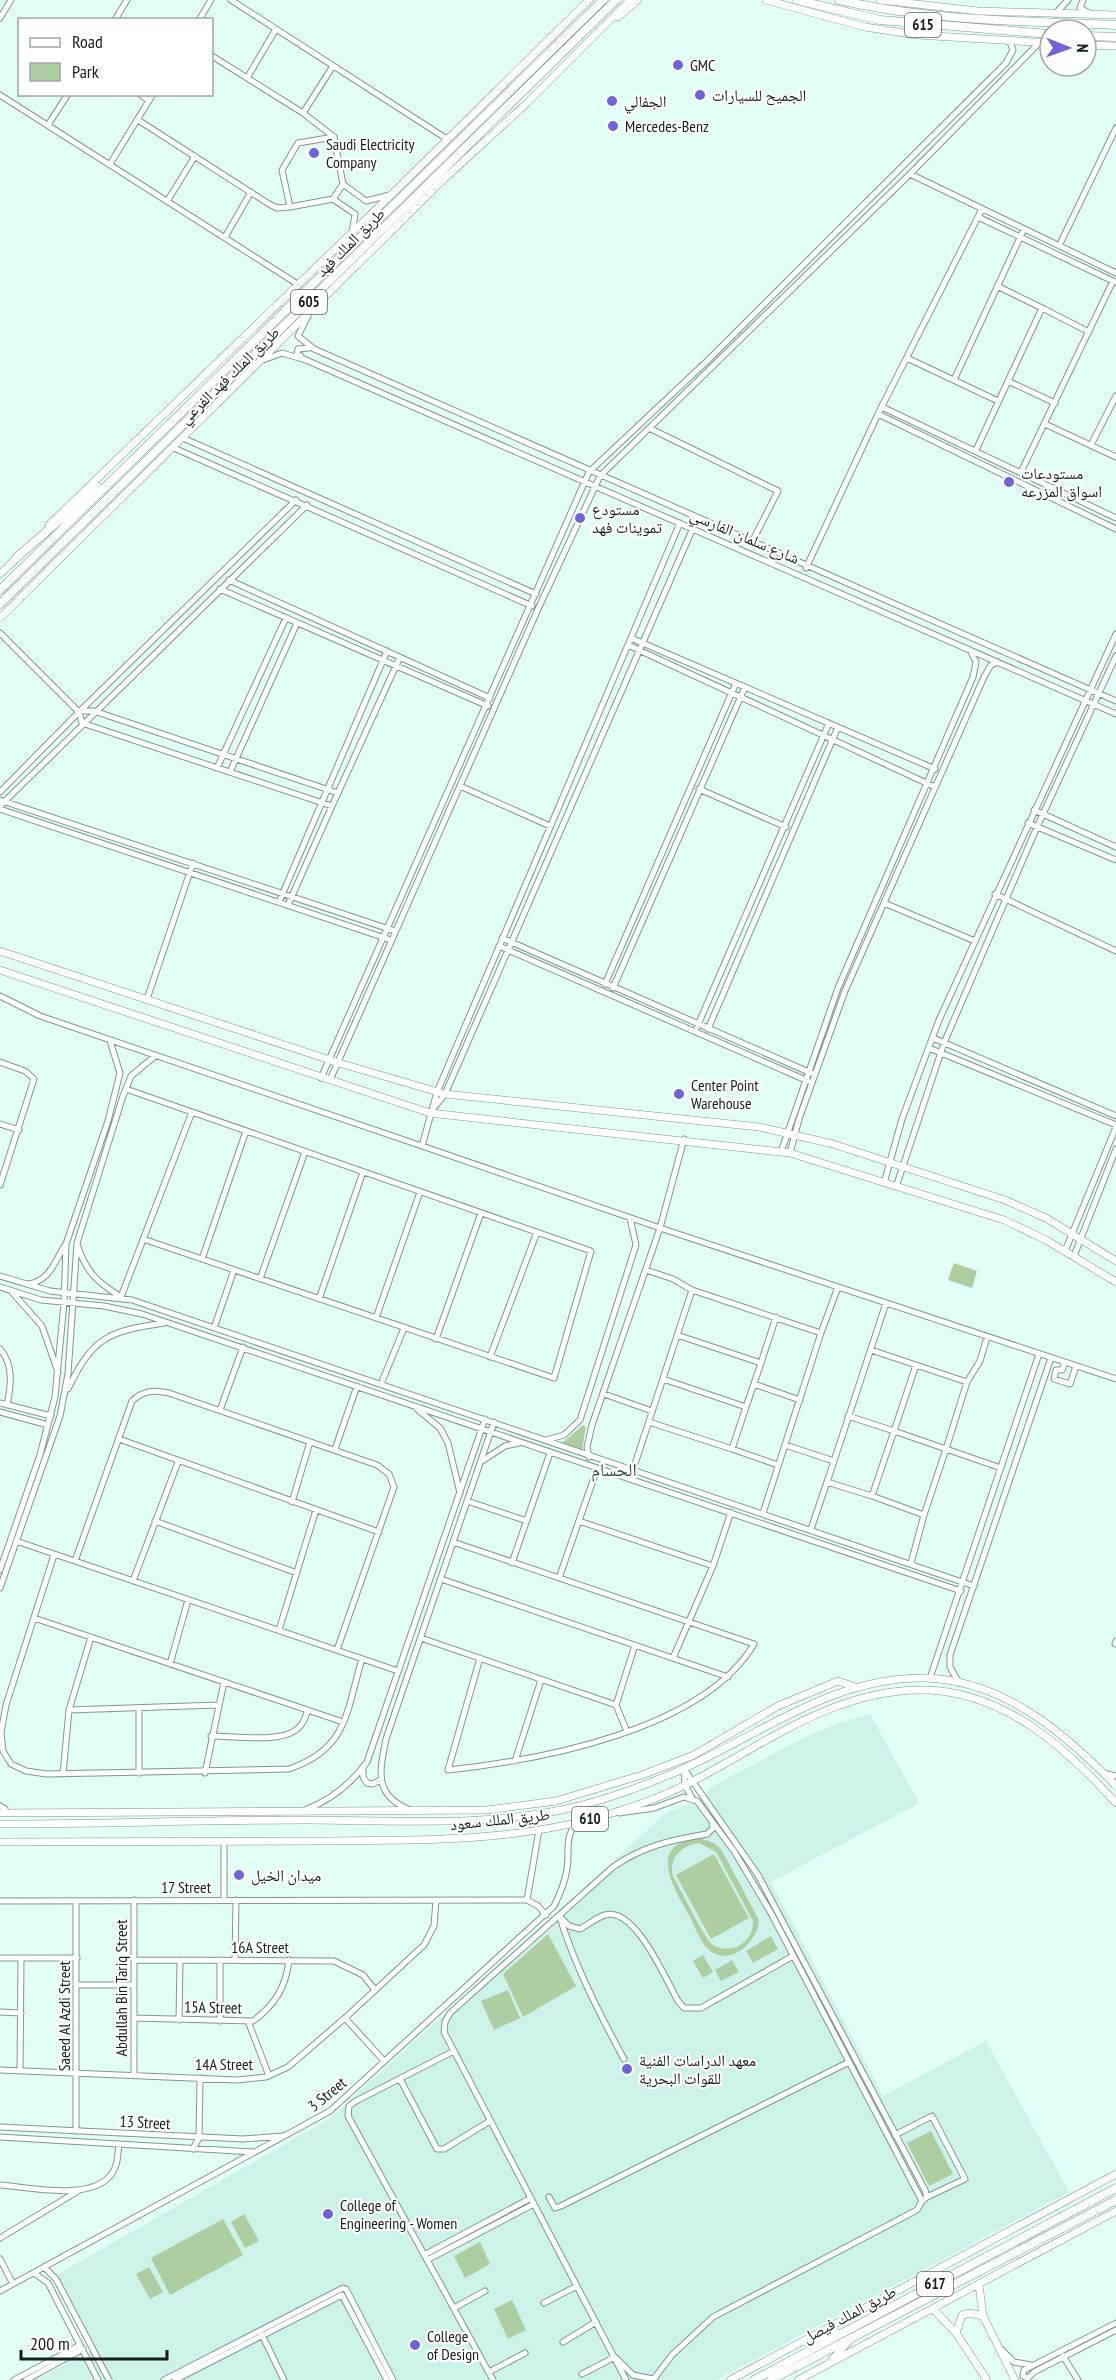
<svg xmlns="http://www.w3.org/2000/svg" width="1116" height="2380" font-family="'PT Sans Narrow','Noto Naskh Arabic',sans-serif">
<rect width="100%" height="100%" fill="#e1fff7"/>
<!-- built -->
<path fill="#cbf3e9" d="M870,1714L919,1803L771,1882L883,2096L986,2041L1069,2192L716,2380H35L91,2351L58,2274L329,2119L667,1812L705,1798L711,1787L803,1738L841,1722Z"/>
<!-- green -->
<path fill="#aecea2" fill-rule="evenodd" d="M954,1263L977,1271L972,1288L948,1280Z
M583,1425L586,1427L582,1450L562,1443Z
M700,1838L714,1843L721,1849L759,1920C758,1943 727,1970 706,1947C699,1939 694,1925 689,1915C673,1887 646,1843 700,1838ZM699,1843L716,1852L753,1921C753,1931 749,1940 740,1945C733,1950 721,1950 713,1945C705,1940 680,1888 673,1876C668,1858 682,1845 699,1843Z
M714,1854L749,1918L711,1939L676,1875Z
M548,1934L576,1986L523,2017L503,1974Z
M771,1936L778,1949L753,1963L746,1951Z
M703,1955L713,1972L703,1978L693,1961Z
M732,1960L739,1972L721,1981L715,1970Z
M508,1990L520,2018L494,2030L481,2001Z
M931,2131L953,2174L929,2186L907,2143Z
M244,2214L259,2241L245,2248L231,2222Z
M223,2219L243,2255L170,2295L151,2258Z
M480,2242L490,2264L465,2278L454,2256Z
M149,2267L163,2292L150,2299L136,2274Z
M512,2300L526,2330L508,2339L494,2309Z"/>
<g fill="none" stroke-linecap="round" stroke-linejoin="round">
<defs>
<path id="minor" d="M231,0L447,139
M1083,0L1080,8L1089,13
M1055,14L1068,0
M0,18L11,0
M115,20L127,0
M199,20L211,0
M212,56L303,113
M333,66L303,113L334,137
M247,78L276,29
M140,94L149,101
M0,95L299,285
M138,120L269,204L277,208L290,207
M48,125L68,94
M110,164L153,94
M910,174L1116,273
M333,199L343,184
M168,200L195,156
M978,217L1115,282
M352,233L355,214L333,199L290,207L282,170L298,143L334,137L343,184L366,201L390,195
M225,237L251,192
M1059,246L1116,128
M1042,308L1089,332
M308,316L298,336L314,349L1116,701
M301,356L297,354L298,349L309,348
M907,358L998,401
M263,360L282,353L306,360L1116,714
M954,380L1024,229
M1008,381L1055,403
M882,407L1116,518
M878,414L1116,529
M1045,424L1116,457
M649,428L778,491L752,542
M183,438L536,594
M1091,445L1116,396
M174,448L532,606
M976,450L1042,308L997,286
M1021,472L1113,281
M806,568L878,414L982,209
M229,580L490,698
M220,589L488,706
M0,633L79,712L82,723L332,806L400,657
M631,638L935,769
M628,645L935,787
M80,711H94L338,793
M217,768L286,618
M230,772L297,623
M460,786L550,826
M699,789L786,827
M0,792L79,712L296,500
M0,800L392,930
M0,806L307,505
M0,809L388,939
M1034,810L1116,847
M1028,823L1116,860
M995,894L1116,951
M279,902L387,651
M884,903L975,941
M288,905L332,806
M502,938L811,1073
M499,946L808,1081
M605,984L736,683
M613,988L745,687
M0,996L40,1016L422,1146L437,1092L680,523
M147,999L193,863
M697,1027L829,723
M708,1029L838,727
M933,1038L1116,1116
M929,1048L1116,1125
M0,1062L25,1071L34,1079L0,1185
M321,1078L589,472L706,362L1006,63L1013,50L1010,42
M330,1080L538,609L600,476L910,174L1039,43
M126,1089L591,1251L554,1378L143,1239
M433,1109L445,1094L693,528
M0,1124L19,1130
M422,1146L660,1228L1116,1379
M781,1152L838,988L973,677L976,662L970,650
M790,1153L799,1119L845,991L984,677L991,665L998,662
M884,1183L902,1119L939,1020L1116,634
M896,1187L944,1043L1037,827L1116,656
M77,1244C86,1272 97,1282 121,1297L192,1112
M1065,1251L1116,1127
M1074,1256L1116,1149
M202,1259L246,1131
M646,1270L673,1279L692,1290
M0,1276L50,1291L132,1300L974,1586
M260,1279L305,1152
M28,1284C50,1281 55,1261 65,1245
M0,1287L41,1300L104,1306L142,1314L961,1591
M11,1291L42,1326L58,1372
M319,1299L363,1172
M376,1318L420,1192
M214,1328L234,1270
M821,1333L838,1287
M677,1335L761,1363L746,1407
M436,1339L481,1213
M0,1349C14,1365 11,1386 7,1405
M871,1350L967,1382L946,1449L1001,1468
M490,1357L537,1232
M1065,1362L1062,1370H1056L1054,1379L1070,1384L1076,1366
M761,1363L776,1317
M663,1379L746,1407L732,1449L778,1465
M967,1382L980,1361L987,1337
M381,1384L404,1328
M754,1384L800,1400
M68,1389C93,1336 110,1331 164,1323
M604,1394L652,1411
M0,1403L51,1416
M417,1409L440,1428L448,1443L460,1493
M220,1410L243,1347
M0,1412L48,1425
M649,1422L732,1449
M119,1439L379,1532
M546,1440L564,1435L580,1420L636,1245L630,1218
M785,1445L834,1461L886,1303
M335,1449L357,1386
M589,1457L587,1447L592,1425L660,1228L684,1139
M482,1461L505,1446L519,1443
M834,1461L827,1482L872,1496L894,1431L848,1416
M633,1470L692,1290L821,1333L763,1513
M872,1496L924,1515L946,1449L894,1431L916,1365
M467,1501L527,1521
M292,1502L310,1442
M155,1521L297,1573
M579,1521L713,1566
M811,1529L827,1482
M16,1541L398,1671
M453,1542L754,1644C703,1730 541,1760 448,1770L480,1658
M54,1555L6,1705L1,1733L3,1751L11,1764L26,1771L47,1774L289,1769C348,1749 346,1712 362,1659
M75,1561L132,1401C144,1390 154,1390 169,1393L377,1465L389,1474L394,1487L337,1650
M512,1563L550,1453
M911,1563L924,1515
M0,1570L40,1455L55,1397L64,1303L66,1244L108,1121L120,1073L110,1041
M559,1578L597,1469
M441,1579L728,1677
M133,1581L178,1462
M0,1588L60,1416L68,1374L77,1243L123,1096L131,1076L155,1056
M34,1618L343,1722
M279,1630L316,1510
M421,1638L616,1705L627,1732
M1115,1644L1116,1641
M673,1658L713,1566L731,1512
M170,1664L188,1600
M930,1678L1039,1354
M959,1683L950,1667V1655L1051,1358
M616,1705L635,1645
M69,1710L218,1705
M211,1736C233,1736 279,1743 296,1730C303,1725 305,1718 308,1710
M515,1761L541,1680
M363,1768V1777L367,1783L373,1784L380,1780
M139,1773V1708
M205,1773L224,1682
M1103,1773L1116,1776
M63,1774L69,1710L91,1637
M0,1806L5,1809
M408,1809C373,1794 380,1770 386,1739L494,1422
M305,1810C331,1800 351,1784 367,1762L485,1419
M619,1813L654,1808L684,1797L697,1801L734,1851L771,1913L922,2201L927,2197L925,2190L758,1875L684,1769L685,1785L692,1798
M134,1900V2076
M224,1900V1841
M527,1900L539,1830
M0,1901L527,1900L538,1906L546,1915
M560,1917L569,1926L580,1929C588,1925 597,1917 605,1915C635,1906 666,1980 678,2001L684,2008H701L793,1956
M560,1918C576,1968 599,2013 624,2059
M0,1958H77
M134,1960L334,1961L363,1975L375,1990
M220,1960V2021
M235,1960L236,1900
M77,1985H134
M0,2012L21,2013
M134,2018L253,2021C275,2005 286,1987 289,1960
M345,2018L384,2061
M179,2020L180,1960
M248,2021L269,2076
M454,2051L356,2101L349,2106L348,2116L493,2380
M0,2070L238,2080L266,2077L288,2067L345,2018L424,1945L434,1926L436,1900
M20,2071L21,1958
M400,2079L437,2149H444L490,2121
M0,2127L243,2139L283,2136
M76,2131V1901
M895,2135L932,2116L965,2179L927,2197
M0,2137L253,2152
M193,2149L199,2138L200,2078
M0,2185C30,2187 100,2204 115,2168C118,2161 118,2151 119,2144
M549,2197L555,2208L561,2206L849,2062
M0,2238L78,2191
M424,2255L531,2198
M0,2259L13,2284
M427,2260L534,2204
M44,2267L56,2279L109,2380
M34,2273L48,2283L98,2380
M0,2291L330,2111L554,1906C560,1894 565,1883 567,1869C570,1849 564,1841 576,1822
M544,2303L577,2286
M454,2308L485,2291
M1116,2323L1024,2370L1023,2376L1028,2378L1034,2372L1116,2330
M262,2335L284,2380
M563,2342L596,2322
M1001,2349L1014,2362L1031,2365
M1063,2356L1078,2380
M489,2372L525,2353
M582,2374L615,2357L633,2375L653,2379
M14,2380L80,2345
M26,2380L83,2349
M164,2380L343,2288L346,2289L393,2380
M175,2380L342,2295L387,2380
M626,2380L444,2032L445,2022L450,2013L613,1867C643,1846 671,1840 707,1834L713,1828L712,1823
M653,2380L672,2355L713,2317L917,2210L922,2201"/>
<path id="major" d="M766,0L865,27L917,35L1050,43
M880,0L978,11L1116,15
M618,17L638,0
M1086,45L1116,46
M49,525L391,195L589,0
M0,574L20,555
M0,618L444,179L527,103L630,0
M0,951L339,1063L445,1094L759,1127L833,1144L1005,1200L1046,1218L1116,1261
M0,970L430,1113L790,1153L1004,1220L1046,1240L1116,1282
M0,1813L487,1810L556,1801L642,1775L694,1755L778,1706L838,1681L855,1687
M0,1824C103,1824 205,1820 308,1820C397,1820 491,1828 579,1806C614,1797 651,1783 685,1768C764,1732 834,1677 925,1678C1003,1680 1065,1733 1116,1786
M0,1842C105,1842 210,1841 315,1841C410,1840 506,1843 599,1817C631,1808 663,1797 693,1781C768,1742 839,1687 927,1690C1006,1693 1066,1748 1116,1803
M979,2285L983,2316L1015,2380
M933,2309L956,2333L987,2380
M956,2333L962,2315L970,2313L983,2316
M831,2361L850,2340
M730,2380L1116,2174
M798,2380L1116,2211"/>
<path id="highway" d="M797,0L880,20L1050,34
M839,0C931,21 1023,21 1116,25
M1086,36L1116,37
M17,557L98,487
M0,590L603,0
M0,604L616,0
M805,2341L836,2333
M754,2380L1116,2188
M771,2380L1116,2200"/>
</defs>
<!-- minor casing -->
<use href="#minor" stroke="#7c9891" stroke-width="7"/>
<!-- major casing -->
<use href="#major" stroke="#7c9891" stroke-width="8"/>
<!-- highway casing -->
<use href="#highway" stroke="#7c9891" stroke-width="9"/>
<!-- minor -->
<use href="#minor" stroke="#fff" stroke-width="5"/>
<!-- major -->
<use href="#major" stroke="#fff" stroke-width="7"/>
<!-- highway -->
<use href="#highway" stroke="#fff" stroke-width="8"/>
</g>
<!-- markers -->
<g fill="#6e63dd" stroke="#fff" stroke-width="2">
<circle cx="678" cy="65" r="6"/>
<circle cx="700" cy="95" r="6"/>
<circle cx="612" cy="101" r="6"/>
<circle cx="613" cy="126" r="6"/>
<circle cx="314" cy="153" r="6"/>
<circle cx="1009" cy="482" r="6"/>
<circle cx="580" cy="518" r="6"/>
<circle cx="679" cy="1094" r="6"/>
<circle cx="239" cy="1875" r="6"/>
<circle cx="627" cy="2069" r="6"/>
<circle cx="328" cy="2214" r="6"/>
<circle cx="415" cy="2345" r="6"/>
</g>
<g text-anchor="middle" stroke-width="4.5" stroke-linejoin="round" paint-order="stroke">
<!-- shield labels -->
<g fill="#fff" stroke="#5b6361" stroke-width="1.5">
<rect x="905" y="13" width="36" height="24" rx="4.5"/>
<rect x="291" y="290" width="36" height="24" rx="4.5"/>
<rect x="572" y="1807" width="36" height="24" rx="4.5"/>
<rect x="917" y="2272" width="36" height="24" rx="4.5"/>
</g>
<g font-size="15" font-weight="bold" fill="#15201d">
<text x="923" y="30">615</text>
<text x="309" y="307">605</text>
<text x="590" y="1824">610</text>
<text x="935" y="2289">617</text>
</g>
<!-- poi labels -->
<g font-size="16" fill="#15201d" stroke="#fff" text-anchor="start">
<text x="690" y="71">GMC</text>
<text x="712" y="101">الجميح للسيارات</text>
<text x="624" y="107">الجفالي</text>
<text x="625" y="132">Mercedes-Benz</text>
<text x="326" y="150">Saudi Electricity<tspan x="326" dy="18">Company</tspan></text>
<text x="1021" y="479">مستودعات<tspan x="1021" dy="18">اسواق المزرعه</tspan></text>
<text x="592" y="515">مستودع<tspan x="592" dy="18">تموينات فهد</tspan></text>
<text x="691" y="1091">Center Point<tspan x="691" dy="18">Warehouse</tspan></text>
<text x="251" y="1881">ميدان الخيل</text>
<text x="639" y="2066">معهد الدراسات الفنية<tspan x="639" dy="18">للقوات البحرية</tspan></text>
<text x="340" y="2211">College of<tspan x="340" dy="18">Engineering - Women</tspan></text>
<text x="427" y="2342">College<tspan x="427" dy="18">of Design</tspan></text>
</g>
<!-- street labels -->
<g font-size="16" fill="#15201d" stroke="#fff">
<text transform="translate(350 242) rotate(-45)" y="6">طريق الملك فهد</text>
<text transform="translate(229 375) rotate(-44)" y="6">طريق الملك فهد الفرعي</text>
<text transform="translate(745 536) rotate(23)" y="6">شارع سلمان الفارسي</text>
<text transform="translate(500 1819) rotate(-6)" y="6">طريق الملك سعود</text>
<text x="186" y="1893">17 Street</text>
<text x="260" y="1953">16A Street</text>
<text transform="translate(121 1988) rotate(-90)" y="6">Abdullah Bin Tariq Street</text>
<text transform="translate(213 2007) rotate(1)" y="6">15A Street</text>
<text transform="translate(64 2016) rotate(-90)" y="6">Saeed Al Azdi Street</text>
<text x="224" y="2070">14A Street</text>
<text transform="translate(327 2094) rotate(-39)" y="6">3 Street</text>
<text transform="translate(145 2122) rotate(3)" y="6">13 Street</text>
<text transform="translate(849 2314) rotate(-28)" y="6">طريق الملك فيصل</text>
</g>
<!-- neighbourhood labels -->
<g font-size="18" fill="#29433d" stroke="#fff">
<text x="614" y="1476">الحسام</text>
</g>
</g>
<!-- legend -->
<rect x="18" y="18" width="195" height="78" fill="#ffffff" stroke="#a1a6a5" stroke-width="1.5"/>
<rect x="30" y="38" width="30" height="9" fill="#ffffff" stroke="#a1a6a5" stroke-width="1.5"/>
<text x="72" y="48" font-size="18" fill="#15201d">Road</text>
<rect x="30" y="63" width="30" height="18" fill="#aecea2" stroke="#a1a6a5" stroke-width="1.5"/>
<text x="72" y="78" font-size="18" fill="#15201d">Park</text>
<!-- north arrow -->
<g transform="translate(1068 48) rotate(91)"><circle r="28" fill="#ffffff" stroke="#a1a6a5" stroke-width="1.5"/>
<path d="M0-4.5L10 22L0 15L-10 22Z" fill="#6e63dd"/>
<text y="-9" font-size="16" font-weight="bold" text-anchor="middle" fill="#15201d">N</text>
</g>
<!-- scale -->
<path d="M21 2350v9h146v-9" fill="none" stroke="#15201d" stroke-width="3"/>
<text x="30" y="2350" font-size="18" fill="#15201d" stroke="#ffffff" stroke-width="4.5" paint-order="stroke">200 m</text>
</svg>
